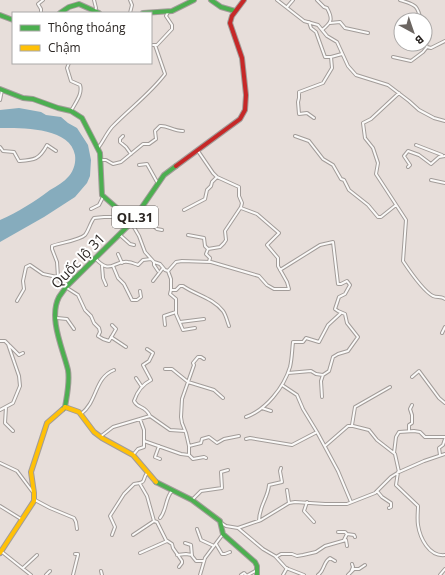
<svg xmlns="http://www.w3.org/2000/svg" width="445" height="575" font-family="'Open Sans',sans-serif">
<rect width="100%" height="100%" fill="#e7deda"/>
<!-- water -->
<path fill="#86acbd" d="M19,108L41,112L46,115L61,117L68,123L77,128L88,145L91,160L90,176L87,183L75,197L44,217L0,242V220C18,212 34,202 50,190C57,186 64,182 69,176C74,170 76,162 75,155C70,127 22,128 0,128V110Z"/>
<g fill="none" stroke-linecap="round" stroke-linejoin="round">
<defs>
<path id="street" d="M94,0L96,8L95,11
M277,0L304,21L318,25L327,36L337,42L348,66L356,75L388,85L409,101L419,110L434,118L445,121
M317,0L324,7L327,8C333,19 332,22 322,30
M400,0C415,5 417,4 421,20
M287,7L293,0
M41,13V9L38,4L43,0
M130,13L132,5L130,0
M309,22L311,28L316,32L325,57H331
M330,23L340,22L345,28L368,33
M425,42L427,47L431,48L445,41
M151,45H155
M393,57L411,61L423,52L427,47
M69,63L67,68L71,81L80,85C83,94 75,103 71,111
M399,93L371,119L363,123L365,138L373,148L378,163L376,174L406,220L403,261C409,270 423,291 433,296C437,298 441,296 445,299
M0,100L2,90
M314,118L307,113L299,114L298,102L299,98V92L323,83L332,68L331,57L342,54
M123,136L120,139V142L126,147L131,154
M295,136L309,141L323,159L333,165L341,179L344,180L349,190L368,205L378,217H381L396,205
M416,145L442,155
M0,147L3,151L14,152L19,161C34,160 39,160 47,145L56,151
M98,148C103,142 106,134 112,127C129,109 150,94 165,74L155,45H157L172,29V25L166,16L168,12
M198,151L213,173L217,177L239,187V196L242,203L241,207L225,231L226,240L224,243L220,247L208,249L206,254L210,258L209,262
M101,160H106L113,164L121,162L143,144H149L156,139L155,131L160,126C167,125 173,131 183,131
M139,165L147,164L157,182
M408,167L410,165L404,156L408,151L419,155L431,164L439,157L445,156
M431,180L445,183
M91,209L99,205L103,197
M184,210L205,199L207,190L211,186L212,182L217,177
M139,213L157,229L162,230
M132,224L139,236L145,252L154,262L160,264L165,270L168,271L171,279V290H176L180,286H183C196,295 213,298 223,311C226,315 227,321 229,326
M120,235L130,244L134,245
M188,235L204,238L205,246L208,249
M118,254L122,263
M95,258C111,276 113,260 128,262C131,262 135,264 138,265L143,260L151,259
M154,262V265L158,271
M102,266L103,278L106,285
M113,266L118,278L124,284L132,300H137L141,297L140,291
M280,270L320,245L333,242L338,284H341L347,281L350,285L345,294L339,297L335,309L338,311L345,314L347,323L358,337L348,351L338,354L333,357L329,371L323,375L316,374L311,371L288,373
M168,271L176,262L182,261L211,262L259,276L267,285L274,289H289L287,282L278,266V258L267,245L279,233L257,214L241,208
M58,277L57,262L52,249V246C60,243 80,240 85,235C89,230 90,223 94,218L104,217H123
M153,281L163,268
M67,288L78,295L85,310L91,316L94,323L99,328L100,332L98,336L103,339L109,341L116,329L112,325
M171,290L170,294L176,299V314L183,330L195,328
M17,301L24,289L23,281L26,267L30,265L43,274L57,277L65,287
M57,318L67,319L74,329
M180,322L204,319
M165,325L164,316L176,312
M442,333L445,327
M111,337L126,347
M0,341H5L8,344L19,376L20,386L13,403L0,410
M9,345L19,355L23,353
M147,349L153,353L149,361L143,365L151,380C143,384 137,392 134,401C138,409 145,405 150,416
M165,369H172L188,382L214,390L223,398
M412,377L419,371L439,398L445,403
M136,378L142,387
M282,385L297,395L303,409L317,432L338,471L351,502
M322,397L321,381L323,375
M6,407L5,423L13,431
M262,408L271,411
M81,414C98,401 94,378 114,370
M246,417C266,410 284,387 290,367C292,359 292,350 293,342H303L306,338L319,342L328,325L341,313
M352,425L355,407L390,387
M409,431V425L412,423V415L410,409L412,405
M100,437L113,427L150,416L170,430L185,431
M246,439L250,438L292,445L317,432
M144,441L181,454L189,455V446L186,433L182,423L181,417L182,399L194,365L193,363L198,357H201L204,359
M159,446L155,457L160,459
M189,446L201,443L202,439L209,437L217,443L224,439L239,436
M325,446L348,426H353L369,430L377,440L395,454L399,472
M394,453L396,437L399,432L414,431L420,432L425,437H445
M133,455L138,449L144,447V430L140,419
M189,455L193,459L204,457L206,458
M440,455L439,448L443,445L445,439
M0,463L17,471L32,491
M398,472L396,485L418,506C418,512 417,518 418,525C420,538 429,557 445,555
M287,490L289,503
M377,491L382,497L391,503V507L389,508
M35,500L50,508L74,518L76,522L77,529
M192,500L201,491L222,488L221,472L228,470
M307,502L304,511L314,522
M0,506L21,519
M160,518C167,510 165,498 172,491
M154,521L157,522L166,540L172,544L173,548L182,561V563L179,567
M259,521C259,506 268,498 269,485L282,482L280,471L281,468
M220,522L226,526L238,528L261,520L289,503L295,502L325,504H347L375,493L391,477L399,472L424,461L445,454
M238,528L263,549L275,556L286,568L304,575
M197,529L201,540L214,546
M338,532H345L347,534
M112,535L115,527L110,516L124,494L134,484C148,482 141,481 147,473
M133,535L154,521L147,496L140,484
M344,540L347,534L354,535L355,537
M185,543L191,545L192,556L196,561H204
M216,544L222,554H225L230,552
M2,552L31,575
M140,553L167,541
M177,555L186,554L192,555
M276,557L281,554H292L297,556L303,555L316,552L325,546L346,540L347,546
M23,568L37,555
M101,571L102,575
M351,572L353,567L352,564
M46,575L50,571
M73,575L78,555V554H75
M200,575L205,558L223,534
M241,575L244,573L246,575
M248,575L257,570
M283,575L287,568
M318,575C325,570 323,562 330,558L335,561
M348,575L354,569H359L365,565
M440,575L445,569"/>
<path id="fast" d="M211,0L221,7L235,11
M60,13L69,7L79,4L99,13
M143,13L172,11L194,0
M0,15L13,20
M0,89L23,98L33,99L58,108L71,111L82,118L100,153L102,195L118,209L130,224
M63,409L65,407C67,395 70,382 68,370C63,349 48,318 59,297C61,294 64,290 66,287L131,223L164,175L176,166
M156,482L192,500L220,521L223,534L255,562L257,566V575"/>
<path id="slow" d="M65,407L79,412L94,432L102,438L133,455L156,482
M0,553L34,501V493L31,472L47,423L63,409"/>
<path id="jam" d="M176,166L240,119L245,110L246,95L242,58L230,23L232,16L244,0"/>
</defs>
<!-- street casing -->
<use href="#street" stroke="#a29c99" stroke-width="4"/>
<!-- fast casing -->
<use href="#fast" stroke="#a29c99" stroke-width="6"/>
<!-- slow casing -->
<use href="#slow" stroke="#a29c99" stroke-width="6"/>
<!-- jam casing -->
<use href="#jam" stroke="#a29c99" stroke-width="6"/>
<!-- street -->
<use href="#street" stroke="#fbfaf9" stroke-width="2"/>
<!-- fast -->
<use href="#fast" stroke="#4caf50" stroke-width="4"/>
<!-- slow -->
<use href="#slow" stroke="#ffc107" stroke-width="4"/>
<!-- jam -->
<use href="#jam" stroke="#c62828" stroke-width="4"/>
</g>
<g text-anchor="middle" stroke-width="4" stroke-linejoin="round" paint-order="stroke">
<!-- shield labels -->
<rect fill="#fff" stroke="#6a6664" stroke-width="1" x="112" y="206" width="46" height="22" rx="3"/>
<g font-size="13" font-weight="bold" fill="#2a2522">
<text x="135" y="222">QL.31</text>
</g>
<!-- street labels -->
<g font-size="14" fill="#2a2522" stroke="#fff">
<text transform="translate(78 261) rotate(-46)" y="5">Quốc lộ 31</text>
</g>
</g>
<!-- legend -->
<rect x="12" y="12" width="140" height="52" fill="#ffffff" stroke="#aaa8a7"/>
<rect x="20" y="25" width="20" height="6" fill="#4caf50" stroke="#aaa8a7"/>
<text x="48" y="32" font-size="12" fill="#2a2522">Thông thoáng</text>
<rect x="20" y="45" width="20" height="6" fill="#ffc107" stroke="#aaa8a7"/>
<text x="48" y="52" font-size="12" fill="#2a2522">Chậm</text>
<!-- north arrow -->
<g transform="translate(413 32) rotate(140)"><circle r="19" fill="#ffffff" stroke="#aaa8a7"/>
<path d="M0-3L7 15L0 10L-7 15Z" fill="#6c6662"/>
<text y="-6" font-size="11" font-weight="bold" text-anchor="middle" fill="#2a2522">B</text>
</g>
</svg>
